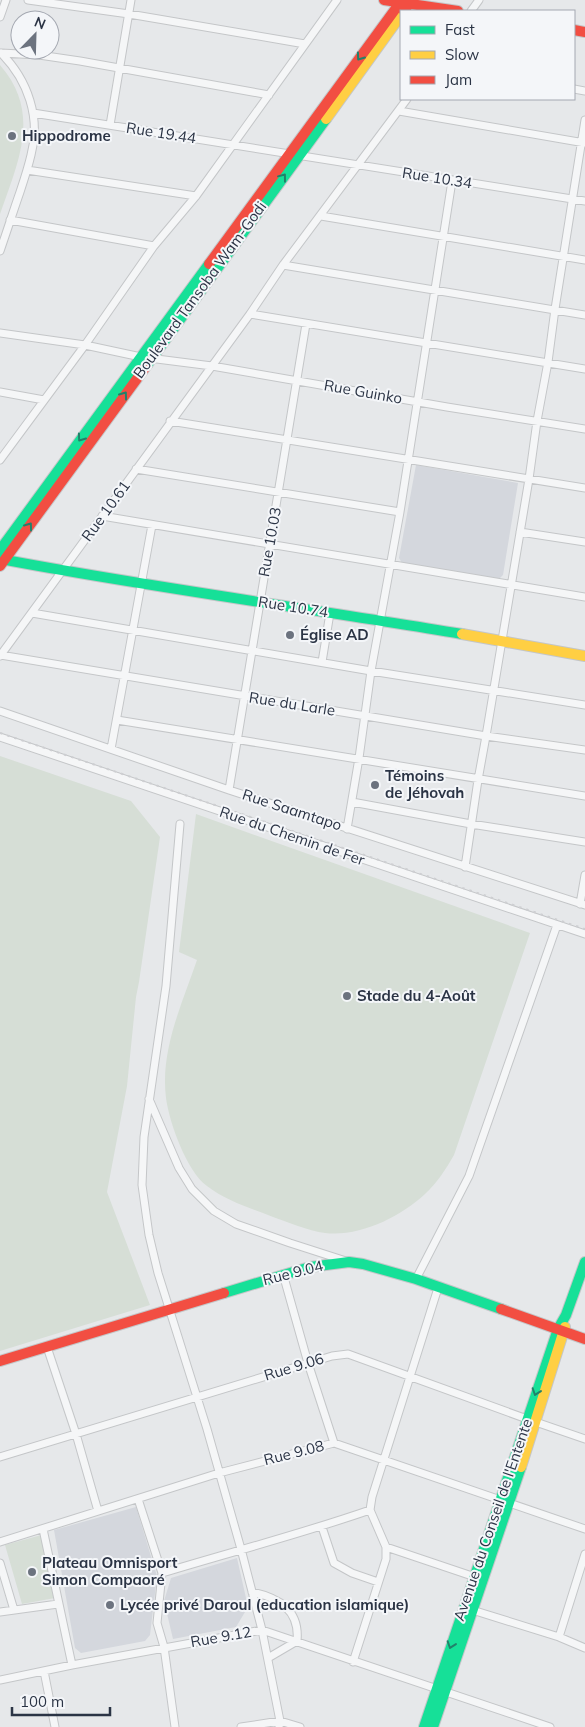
<svg xmlns="http://www.w3.org/2000/svg" width="585" height="1727" font-family="Mulish,sans-serif">
<rect width="100%" height="100%" fill="#e6e8ea"/>
<!-- built -->
<path fill="#d4d7dd" d="M416,465L518,483L503,575L499,579L402,563L399,558Z
M136,1507L157,1576L150,1635L145,1641L81,1653L75,1648L54,1530Z
M237,1558L248,1607L236,1627L173,1639L164,1601L171,1578Z"/>
<!-- pitch -->
<path fill="#d6ded6" d="M0,65C42,113 18,162 0,214Z
M0,756L131,801L160,837L139,982L136,997L127,1086L107,1192L150,1305L0,1351Z
M196,814L530,933L454,1155C446,1169 437,1183 425,1194C400,1217 360,1237 325,1233C309,1231 284,1221 268,1215C247,1207 225,1200 207,1186C187,1172 169,1122 166,1098C160,1050 182,1004 197,960L179,952Z
M45,1534L55,1598L22,1604L5,1545Z"/>
<g fill="none" stroke-linecap="round" stroke-linejoin="round">
<defs>
<path id="street" d="M28,0L129,14L305,44
M471,11L479,0
M0,17L6,0
M1,53L39,55L80,61L269,95
M574,89L585,91
M399,111L585,143
M33,113L585,201
M110,125L131,0
M27,170L196,196
M321,216L585,260
M10,220L154,246
M0,251C7,231 13,212 20,192C24,180 28,168 31,155C41,118 28,80 1,53
M283,265L585,315
M250,314L585,369
M0,333L85,345L141,357L212,366L447,407L585,429
M0,392L44,400
M170,421L585,488
M0,460L85,345L154,246L196,196L337,0
M136,469L400,512
M102,516L585,597
M520,532L585,542
M32,613L371,671L585,705
M0,655L486,736L585,750
M0,656L250,314L283,265L407,99
M322,662L330,613
M0,711L229,790L585,905
M117,720L585,796
M0,737L585,934
M111,749L152,525
M229,790L306,324
M352,802L471,824L585,842
M180,824L166,986L144,1137L142,1185L149,1235L158,1273L207,1429L241,1549L262,1630L280,1721L279,1727
M347,829L359,758L371,671L400,512L452,181
M465,867L478,780L486,736L529,479L537,421L548,362L555,309L585,120
M580,904L585,875
M149,1099L179,1168L192,1189L214,1211L236,1224L290,1243L346,1261
M283,1274L308,1363L334,1443
M416,1279L469,1176L557,925
M47,1347L76,1434L98,1511
M0,1457L332,1356L348,1354L527,1419L585,1439
M138,1499L162,1573L157,1623L164,1647L175,1727
M322,1527L334,1563L352,1573L378,1582
M43,1529L72,1665
M0,1542L219,1473L334,1443L585,1529
M386,1547L478,1578
M0,1563L14,1610
M162,1573C231,1552 301,1534 370,1510
M252,1592C279,1598 300,1610 297,1641L268,1658
M469,1609L559,1637L585,1648
M0,1612L58,1604
M559,1637L585,1554
M353,1662L386,1559V1547L370,1510L372,1497L438,1288
M44,1671L55,1727
M0,1680L72,1665L262,1630L550,1727
M241,1727L280,1721L300,1727"/>
<path id="fast" d="M147,365L326,119
M0,550L209,264
M0,559C153,588 308,608 462,634
M224,1293L310,1267L349,1262L363,1264L416,1279L501,1309
M424,1727L558,1329L566,1315L585,1262
M433,1727L521,1467"/>
<path id="slow" d="M326,119L401,15
M462,634L585,656
M521,1467L565,1327"/>
<path id="jam" d="M384,0L458,11
M404,11L412,0
M574,30L585,32
M209,264L402,0
M0,566L147,365
M501,1309L585,1339
M0,1361L224,1293"/>
</defs>
<!-- street casing -->
<use href="#street" stroke="#c4c6c8" stroke-width="9"/>
<!-- fast casing -->
<use href="#fast" stroke="#c4c6c8" stroke-width="12"/>
<!-- slow casing -->
<use href="#slow" stroke="#c4c6c8" stroke-width="12"/>
<!-- jam casing -->
<use href="#jam" stroke="#c4c6c8" stroke-width="12"/>
<!-- street -->
<use href="#street" stroke="#f5f6f7" stroke-width="7"/>
<!-- fast -->
<use href="#fast" stroke="#16e098" stroke-width="10"/>
<!-- slow -->
<use href="#slow" stroke="#ffcf43" stroke-width="10"/>
<!-- jam -->
<use href="#jam" stroke="#f24e42" stroke-width="10"/>
<!-- rail -->
<path stroke="#cecfd2" stroke-width="2" stroke-dasharray="2.5 5" stroke-linecap="butt" d="M0,733L585,929"/>
</g>
<!-- one-way arrows -->
<defs><path id="oneway-chevron" d="M-2-3.5L2.5 0L-2 3.5" fill="none" stroke-width="1.6" stroke-linecap="round" stroke-linejoin="round" transform="scale(1.25)"/></defs>
<g stroke="#22816a">
<use href="#oneway-chevron" transform="translate(360 57) rotate(126)"/>
<use href="#oneway-chevron" transform="translate(283 177) rotate(-53)"/>
<use href="#oneway-chevron" transform="translate(124 395) rotate(-54)"/>
<use href="#oneway-chevron" transform="translate(81 438) rotate(126)"/>
<use href="#oneway-chevron" transform="translate(29 526) rotate(-54)"/>
<use href="#oneway-chevron" transform="translate(536 1392) rotate(109)"/>
<use href="#oneway-chevron" transform="translate(451 1645) rotate(109)"/>
</g>
<!-- markers -->
<g fill="#6c737f" stroke="#f4f6f9" stroke-width="2">
<circle cx="12" cy="136" r="5"/>
<circle cx="290" cy="635" r="5"/>
<circle cx="375" cy="785" r="5"/>
<circle cx="347" cy="996" r="5"/>
<circle cx="32" cy="1572" r="5"/>
<circle cx="110" cy="1605" r="5"/>
</g>
<g text-anchor="middle" stroke-width="4" stroke-linejoin="round" paint-order="stroke">
<!-- street labels -->
<g font-size="15" fill="#2b3445" stroke="#f4f6f9">
<text transform="translate(161 133) rotate(9)" y="5">Rue 19.44</text>
<text transform="translate(437 178) rotate(9)" y="5">Rue 10.34</text>
<text transform="translate(200 290) rotate(-54)" y="5">Boulevard Tansoba Wam-Godi</text>
<text transform="translate(363 392) rotate(10)" y="5">Rue Guinko</text>
<text transform="translate(106 511) rotate(-54)" y="5">Rue 10.61</text>
<text transform="translate(270 542) rotate(-80)" y="5">Rue 10.03</text>
<text transform="translate(293 607) rotate(9)" y="5">Rue 10.74</text>
<text transform="translate(292 704) rotate(9)" y="5">Rue du Larle</text>
<text transform="translate(292 810) rotate(18)" y="5">Rue Saamtapo</text>
<text transform="translate(292 836) rotate(19)" y="5">Rue du Chemin de Fer</text>
<text transform="translate(293 1273) rotate(-14)" y="5">Rue 9.04</text>
<text transform="translate(294 1367) rotate(-17)" y="5">Rue 9.06</text>
<text transform="translate(294 1453) rotate(-14)" y="5">Rue 9.08</text>
<text transform="translate(493 1520) rotate(-71)" y="5">Avenue du Conseil de l'Entente</text>
<text transform="translate(221 1637) rotate(-10)" y="5">Rue 9.12</text>
</g>
<!-- poi labels -->
<g font-size="15" font-weight="bold" fill="#2b3445" stroke="#f4f6f9" text-anchor="start">
<text x="22" y="141">Hippodrome</text>
<text x="300" y="640">Église AD</text>
<text x="385" y="781">Témoins<tspan x="385" dy="17">de Jéhovah</tspan></text>
<text x="357" y="1001">Stade du 4-Août</text>
<text x="42" y="1568">Plateau Omnisport<tspan x="42" dy="17">Simon Compaoré</tspan></text>
<text x="120" y="1610">Lycée privé Daroul (education islamique)</text>
</g>
</g>
<!-- legend -->
<rect x="400" y="10" width="175" height="90" fill="#f4f6f9" stroke="#a4a8b1"/>
<rect x="410" y="26" width="25" height="8" fill="#16e098" stroke="#a4a8b1"/>
<text x="445" y="35" font-size="15" fill="#2b3445">Fast</text>
<rect x="410" y="51" width="25" height="8" fill="#ffcf43" stroke="#a4a8b1"/>
<text x="445" y="60" font-size="15" fill="#2b3445">Slow</text>
<rect x="410" y="76" width="25" height="8" fill="#f24e42" stroke="#a4a8b1"/>
<text x="445" y="85" font-size="15" fill="#2b3445">Jam</text>
<!-- north arrow -->
<g transform="translate(35 35) rotate(23)"><circle r="24" fill="#f4f6f9" stroke="#a4a8b1"/>
<path d="M0-4L9 19L0 12L-9 19Z" fill="#6c737f"/>
<text y="-8" font-size="14" font-weight="bold" text-anchor="middle" fill="#2b3445">N</text>
</g>
<!-- scale -->
<path d="M12 1707v8h98v-8" fill="none" stroke="#2b3445" stroke-width="2.5"/>
<text x="20" y="1707" font-size="15" fill="#2b3445" stroke="#f4f6f9" stroke-width="4" paint-order="stroke">100 m</text>
</svg>
